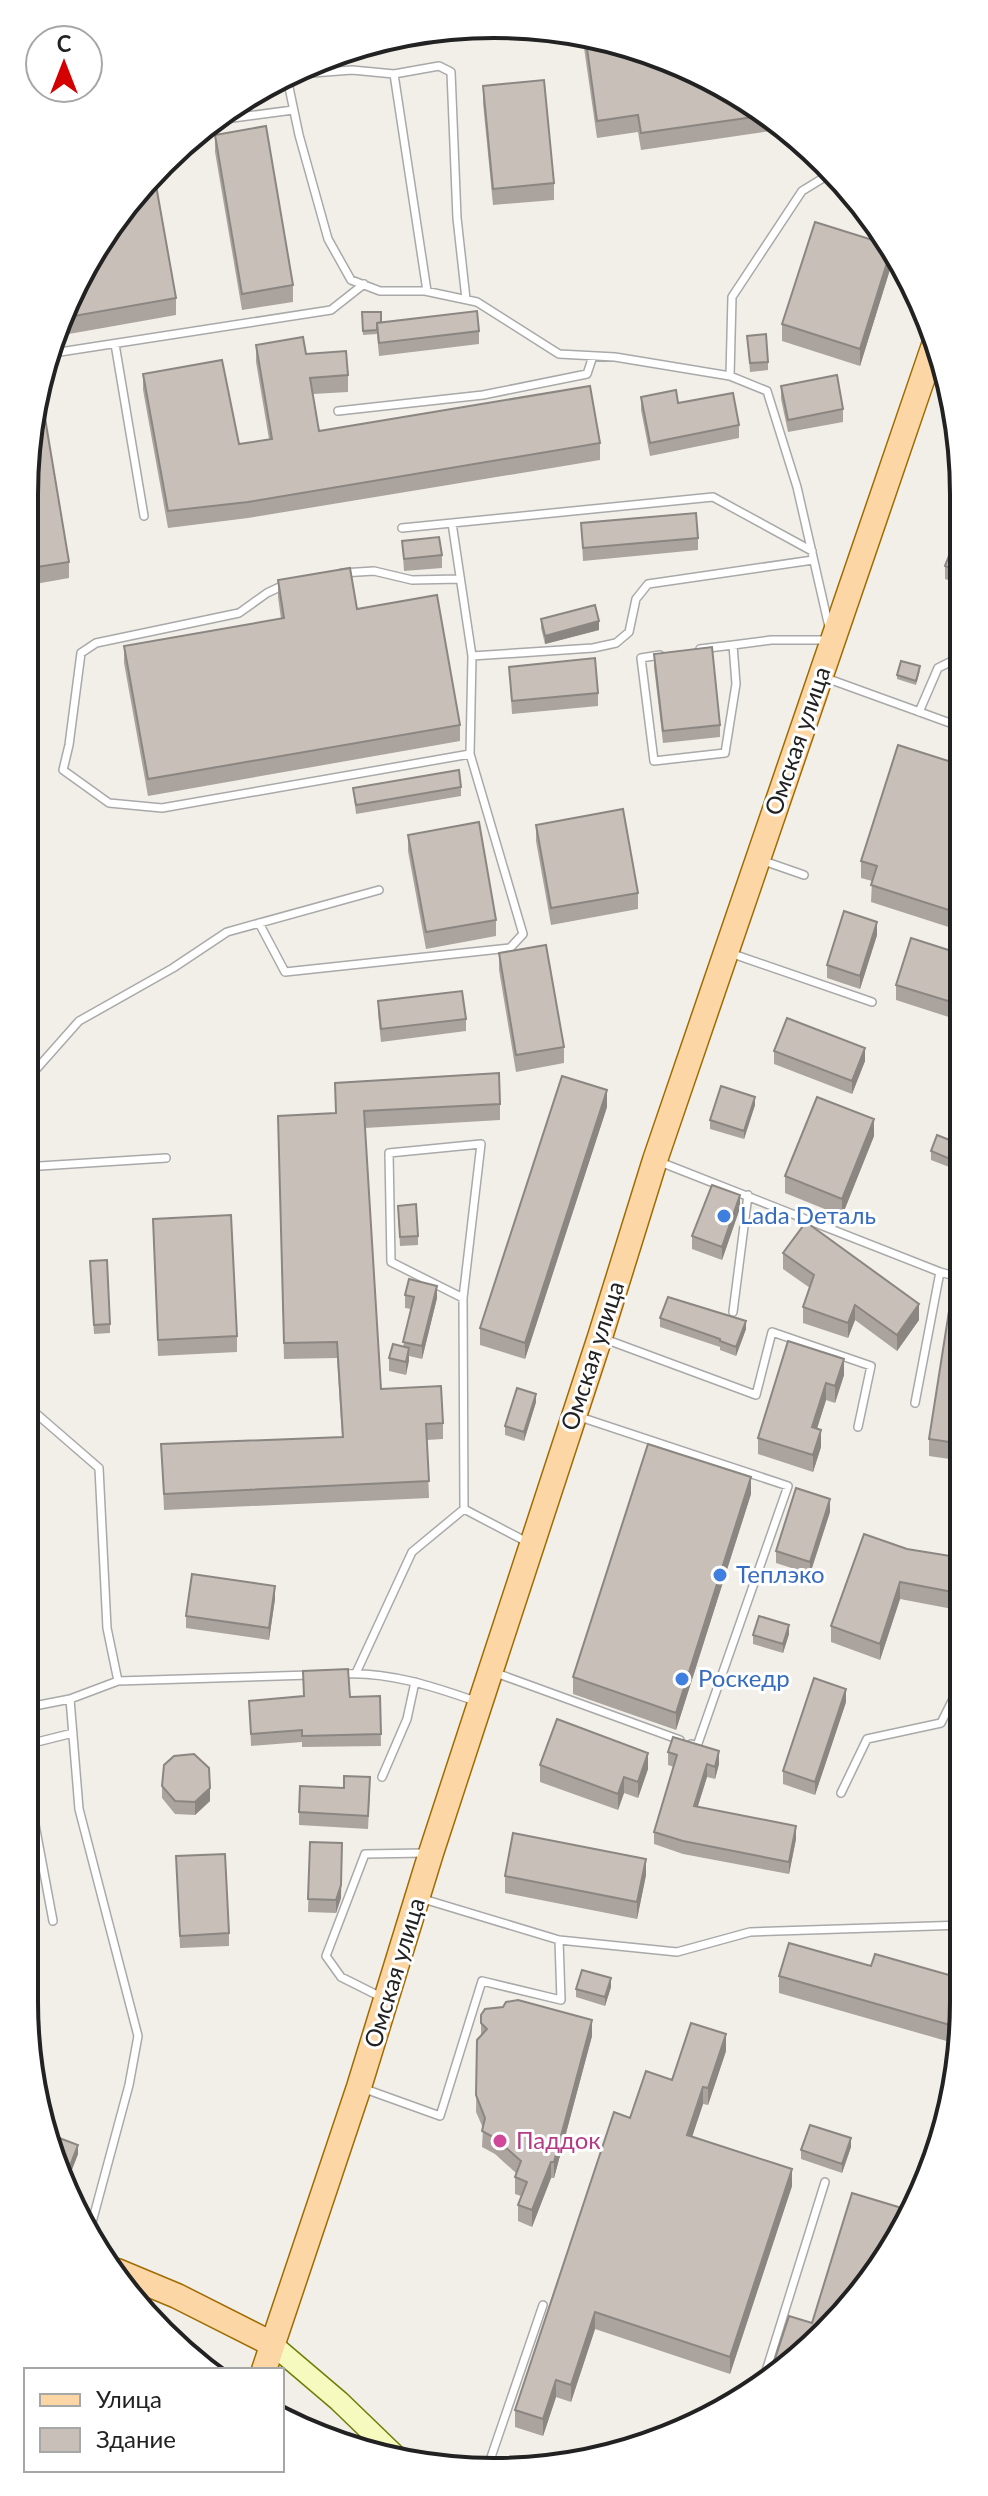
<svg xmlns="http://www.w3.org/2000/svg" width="988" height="2496" font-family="Lato,sans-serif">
<rect width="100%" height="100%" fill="#f2efe9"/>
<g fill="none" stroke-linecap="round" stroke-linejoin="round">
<defs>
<path id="service" d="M286,73L299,135L328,239L351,280L380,291H425L477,302L559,354L615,357L730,376L767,391L797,487L829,627
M286,75L352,70L394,74
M225,119L293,110
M427,291L394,74L439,66L451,72L457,218L466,299
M115,344L144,516
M47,354L331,310L364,284
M730,376L732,297L802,191L833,172
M338,411L483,395L587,374L593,356
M402,528L713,497L812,551
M342,573L374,571L412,580L460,579
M284,585L267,593L239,613L96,643L81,653L69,745L63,770L109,803L162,808L470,754
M700,649L733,645
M660,655L641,658L654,761L725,753L736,684L733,645L771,640H829
M472,656L593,648L616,643L629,632L636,599L648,584L813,560
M826,678L961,727
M919,712L938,668L960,657
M761,860L804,875
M259,923L285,972L510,948L523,934L470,754L472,656L452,523
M730,953L872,1002
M24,1083L79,1021L173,968L227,932L379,890
M660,1162L940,1272L915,1403
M24,1167L166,1158
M940,1272L962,1278
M463,1298L481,1144L389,1153L391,1262L463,1298L464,1509L527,1542
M733,1312L748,1195
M602,1338L756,1395L772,1332L871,1366L858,1427
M24,1403L99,1468L107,1628L118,1681
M577,1416L788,1486L697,1746L691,1744
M356,1673L412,1552L464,1509
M496,1673L680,1740
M342,1674C388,1671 435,1687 478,1702
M24,1708L70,1699
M24,1756L29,1744L73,1733
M24,1766L53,1921
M382,1777L407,1719L415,1682
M841,1793L867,1739L941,1723L963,1679
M420,1898L559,1940L677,1952L750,1932L964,1925
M381,1997L341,1977L326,1956L365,1854L425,1853
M365,2089L440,2116L482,1981L561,2000L559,1940
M91,2226L129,2085L138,2036L79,1809L70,1699L118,1681L310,1675
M761,2387L825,2182
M488,2466L543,2305"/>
<path id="secondary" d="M272,2344L339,2401L396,2456"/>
<path id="primary" d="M117,2271L177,2296L272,2344
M264,2370L359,2087L431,1853L600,1337L655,1160L934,345"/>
</defs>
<!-- service casing -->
<use href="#service" stroke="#a9a9a9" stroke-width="10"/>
<!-- secondary casing -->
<use href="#secondary" stroke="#707d05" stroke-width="23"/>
<!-- primary casing -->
<use href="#primary" stroke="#a06b00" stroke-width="27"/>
<!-- service -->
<use href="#service" stroke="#fff" stroke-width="7"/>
<!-- secondary -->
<use href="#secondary" stroke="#f7fabf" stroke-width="20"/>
<!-- primary -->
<use href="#primary" stroke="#fcd6a4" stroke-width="24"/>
</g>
<!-- wall -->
<path fill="#aba49e" d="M463,25L516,32L370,50Z
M583,41L645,49L755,103L785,129L641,150L638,132L597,138Z
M483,86L554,183V200L493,205L483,103Z
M215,135L293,285V302L242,310L215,152Z
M140,184L176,298V315L52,337Z
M883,238L902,266L892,263L860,366L782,341V324L882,243Z
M362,312L381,322L479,331V344L379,356L377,334L363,335Z
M747,336L768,362V370L750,372Z
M256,345L306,354L348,375V392L313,394L319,431L600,443V460L248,518L168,528L143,390V374L239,444L269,439L256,362Z
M781,386L843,409V422L788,432L781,399Z
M641,397L678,403L739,425V438L650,456L641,410Z
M960,432V461L949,458V445Z
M24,494L69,562V578L24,586Z
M581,523L698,538V550L583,561Z
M960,536V584L945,579V566Z
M402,541L442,555V568L404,571Z
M278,580L357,609L460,725V741L148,796L124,663V646L281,619L278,597Z
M541,619L599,630L545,644L541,628Z
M654,654L720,725V737L663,743L654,667Z
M509,667L598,693V706L512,714Z
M920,671L916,685L897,679V675Z
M961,677V705L953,702V694Z
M961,765V931L871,902L872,881L861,878V861Z
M461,787V796L356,814L353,788Z
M536,825L638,893V909L551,925L536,841Z
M408,835L496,920V936L426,949L408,851Z
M877,935L860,989L827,978V965Z
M499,953L564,1047V1063L516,1072L499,970Z
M961,954V1021L896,1000V985Z
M378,1001L466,1019V1031L381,1042L378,1014Z
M774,1051L865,1061L852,1094L774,1064Z
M335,1083L500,1104V1120L365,1128L381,1389L443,1423V1439L427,1440L429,1498L164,1510L161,1444L342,1437L337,1358L284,1359L278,1116L335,1113Z
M755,1105L744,1139L710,1129V1120Z
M607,1107L525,1359L480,1345V1328Z
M874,1136L842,1216L785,1193V1176Z
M962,1145V1172L931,1160V1151Z
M740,1208L722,1260L692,1249V1236Z
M398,1214L418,1236V1245L400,1246Z
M153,1219L237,1336V1352L158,1356Z
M783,1253L919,1320L897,1351L855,1320L848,1338L803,1323V1307L810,1288L783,1269Z
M90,1270L110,1324V1333L94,1334Z
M962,1280L963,1461L929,1456V1439Z
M405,1295L437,1298L422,1359L409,1356L406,1375L389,1371V1358L403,1347L411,1309L405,1308Z
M660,1318L746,1329L736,1356L720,1350V1347L660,1327Z
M788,1341L844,1375L835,1403L826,1400L817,1429L821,1447L813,1472L758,1454V1438Z
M536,1402L524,1441L505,1435V1426Z
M751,1494L676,1730L573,1694V1677Z
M830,1512L810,1574L776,1563V1551Z
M907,1549L963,1558V1611L900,1599L880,1660L831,1642V1626Z
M275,1599L269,1640L186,1628V1616Z
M789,1634L783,1653L753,1644V1635Z
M380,1696L381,1746L302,1747V1742L251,1746L249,1701Z
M846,1702L815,1795L783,1784V1771Z
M668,1752L719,1764L715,1779L707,1777L698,1806L796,1839L789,1874L683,1854L654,1844V1832L674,1767L668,1765Z
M540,1765L648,1769L638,1798L624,1793L618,1810L540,1782Z
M162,1786L210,1801L195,1815L175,1814L162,1798Z
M370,1790L368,1829L299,1825V1812Z
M310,1842L341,1898L336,1913L308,1912Z
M176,1856L229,1933V1946L180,1948Z
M646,1875L637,1919L505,1893V1876Z
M871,1966L964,2002L957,2044L779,1993V1976Z
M611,1987L605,2006L576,1997V1989Z
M481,2015L592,2036L554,2178H551L532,2227L518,2221V2205L521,2196L515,2194V2177L517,2174L495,2154L482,2147L483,2128L476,2112L477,2040L481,2035Z
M726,2051L708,2105L703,2104L692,2137L792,2186L730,2374L595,2329L571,2402L556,2397L543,2436L515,2427V2410L630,2118L672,2080Z
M851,2147L842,2173L801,2159V2150Z
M49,2154H78L68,2180L63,2178Z"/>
<!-- shaded-wall -->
<path fill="#8b8681" d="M891,250L892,263L860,366V349Z
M599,621V630L545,644V636Z
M877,922V935L860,989V976Z
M865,1048V1061L852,1094V1081Z
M607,1090V1107L525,1359V1343Z
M755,1097V1105L744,1139V1131Z
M874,1119V1136L842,1216V1199Z
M740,1195V1208L722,1260V1247Z
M437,1286V1298L422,1359V1346Z
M919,1304V1320L897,1351V1335Z
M855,1305V1320L848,1338V1323Z
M746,1321V1329L736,1356V1347Z
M409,1348V1361L406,1375V1362Z
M844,1359V1375L835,1403V1386Z
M826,1383V1400L812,1444V1427Z
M536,1394V1402L524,1441V1432Z
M821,1430V1447L813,1472V1455Z
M751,1477V1494L676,1730V1713Z
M830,1499V1512L810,1574V1562Z
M900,1582V1599L880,1660V1644Z
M275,1586V1599L269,1640V1628Z
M789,1625V1634L783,1653V1644Z
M846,1689V1702L815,1795V1782Z
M719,1751V1764L715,1779V1767Z
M648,1753V1769L638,1798V1782Z
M707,1764V1777L694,1818V1806Z
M624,1777V1793L618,1810V1794Z
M210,1788V1801L195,1815V1802Z
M796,1826V1839L789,1874V1862Z
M342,1843L341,1898L336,1913V1900Z
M646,1859V1875L637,1919V1902Z
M611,1978V1987L605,2006V1997Z
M963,2006L957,2044V2027Z
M592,2020V2036L554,2178V2162Z
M726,2034V2051L708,2105V2088Z
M703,2087V2104L687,2152V2135Z
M851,2138V2147L842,2173V2164Z
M78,2145V2154L68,2180V2171Z
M551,2162V2178L532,2227V2210Z
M792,2169V2186L730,2374V2357Z
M595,2312V2329L571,2402V2385Z
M556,2380V2397L543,2436V2419Z"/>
<!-- building -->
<path fill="#c7bfb8" stroke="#8b8681" stroke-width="2" d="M586,41L645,49L755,103L768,115L641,133L638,115L597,121Z
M544,80L554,183L493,189L483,86Z
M266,126L293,285L242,294L215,135Z
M154,174L176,298L63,318L140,184Z
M815,222L882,243L883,238L891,250L860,349L782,324Z
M477,311L479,331L379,343L377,323Z
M362,312H381V322L377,323V330L363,331Z
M766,334L768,362L750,363L747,336Z
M303,337L306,354L346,351L348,375L310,378L319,431L590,386L600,443L248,502L168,511L143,374L222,360L239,444L272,439L256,345Z
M837,375L843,409L788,420L781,386Z
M676,390L678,403L733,393L739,425L650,443L641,397Z
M42,400L69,562L24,569V494L39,401Z
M957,422L960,432V448L949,445Z
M696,513L698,538L583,548L581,523Z
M957,535L960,536V572L945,566Z
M439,537L442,555L404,559L402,541Z
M350,568L357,609L437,595L460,725L148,779L124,646L284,618L278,580Z
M595,605L599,621L545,636L541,619Z
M712,647L720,725L663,731L654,654Z
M595,658L598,693L512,701L509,667Z
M901,661L920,666L916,681L897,675Z
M959,676L961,677V696L953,694Z
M898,745L961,765V914L871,885L877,866L861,861Z
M459,770L461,787L356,805L353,788Z
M623,809L638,893L551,908L536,825Z
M479,822L496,920L426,932L408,835Z
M844,911L877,922L860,976L827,965Z
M911,938L961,954V1005L896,985Z
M546,945L564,1047L516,1055L499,953Z
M462,991L466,1019L381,1029L378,1001Z
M787,1018L865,1048L852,1081L774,1051Z
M499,1073L500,1104L364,1111L381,1389L441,1386L443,1423L426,1424L429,1481L164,1494L161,1444L343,1437L337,1342L284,1343L278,1116L336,1113L335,1083Z
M562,1076L607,1090L525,1343L480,1328Z
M721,1086L755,1097L744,1131L710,1120Z
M817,1097L874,1119L842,1199L785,1176Z
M937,1135L962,1145V1164L931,1151Z
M712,1185L740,1195L722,1247L692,1236Z
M416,1204L418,1236L400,1237L398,1206Z
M231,1215L237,1336L158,1340L153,1219Z
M806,1222L919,1304L897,1335L855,1305L848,1323L803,1307L814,1275L783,1253Z
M107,1260L110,1324L94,1325L90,1261Z
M409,1279L437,1286L422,1346L403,1342L414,1297L405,1295Z
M954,1279L962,1280L963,1444L929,1439Z
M668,1297L746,1321L736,1347L720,1341V1339L660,1318Z
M788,1341L844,1359L835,1386L826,1383L812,1427L821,1430L813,1455L758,1438Z
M393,1344L409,1348L406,1362L389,1358Z
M517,1388L536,1394L524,1432L505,1426Z
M648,1444L751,1477L676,1713L573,1677Z
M796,1488L830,1499L810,1562L776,1551Z
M864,1534L907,1549L963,1558V1594L900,1582L880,1644L831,1626Z
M192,1574L275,1586L269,1628L186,1616Z
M759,1616L789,1625L783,1644L753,1635Z
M348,1669L350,1697L380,1696L381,1734L302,1736V1730L251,1734L249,1701L304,1696L303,1671Z
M814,1678L846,1689L815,1782L783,1771Z
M557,1719L648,1753L638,1782L624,1777L618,1794L540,1765Z
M673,1737L719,1751L715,1767L707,1764L694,1806L796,1826L789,1862L683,1841L654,1832L677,1755L668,1752Z
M194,1754L209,1768L210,1788L195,1802L175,1801L162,1786L164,1765L174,1756Z
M344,1776L370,1777L368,1816L299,1812L300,1786L344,1788Z
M513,1833L646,1859L637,1902L505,1876Z
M310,1842L342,1843L341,1885L336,1900L308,1899Z
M225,1854L229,1933L180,1936L176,1856Z
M789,1943L871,1966L875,1954L949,1975L954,1959L964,1962V2002L957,2027L779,1976Z
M582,1970L611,1978L605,1997L576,1989Z
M518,2000L592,2020L554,2162H551L532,2210L518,2205L527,2182L515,2177L521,2161L495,2138L482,2131L485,2118L476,2095L477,2040L487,2029L481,2023V2015L485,2009L503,2007L506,2002Z
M691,2023L726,2034L708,2088L703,2087L687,2135L792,2169L730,2357L595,2312L571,2385L556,2380L543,2419L515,2410L614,2112L630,2118L646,2071L672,2080Z
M810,2125L851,2138L842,2164L801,2150Z
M46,2133L78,2145L68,2171L57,2167L49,2154Z
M852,2193L905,2209L899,2229L867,2288L771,2378L769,2377L789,2316L812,2323Z"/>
<!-- markers -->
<g fill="#3f7fe0" stroke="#fff" stroke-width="3">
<circle cx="724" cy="1216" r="8"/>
<circle cx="720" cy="1575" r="8"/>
<circle cx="682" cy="1679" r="8"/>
</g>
<circle fill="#d1479c" stroke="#fff" stroke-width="3" cx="500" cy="2141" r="8"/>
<g text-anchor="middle" stroke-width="6" stroke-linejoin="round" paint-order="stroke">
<!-- street labels -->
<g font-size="24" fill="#222" stroke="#fff">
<text transform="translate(798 741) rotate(-71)" y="8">Омская улица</text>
<text transform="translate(593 1356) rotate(-72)" y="8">Омская улица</text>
<text transform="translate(395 1973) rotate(-73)" y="8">Омская улица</text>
</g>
<!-- shop labels -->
<g font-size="24" fill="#366cbe" stroke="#fff" text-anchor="start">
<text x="740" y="1224">Lada Dеталь</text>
<text x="736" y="1583">Теплэко</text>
<text x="698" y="1687">Роскедр</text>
</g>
<!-- hotel labels -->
<g font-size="24" fill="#b23c85" stroke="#fff" text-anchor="start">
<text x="516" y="2149">Паддок</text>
</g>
</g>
<!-- crop -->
<path d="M0 0H988V2496H0ZM494 38H494A456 456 0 0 1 950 494V2002A456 456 0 0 1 494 2458H494A456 456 0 0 1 38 2002V494A456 456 0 0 1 494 38Z" fill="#fff" fill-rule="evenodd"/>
<path fill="none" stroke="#222" stroke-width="4" d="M494 38H494A456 456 0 0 1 950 494V2002A456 456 0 0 1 494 2458H494A456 456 0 0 1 38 2002V494A456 456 0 0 1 494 38Z"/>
<!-- legend -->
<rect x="24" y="2368" width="260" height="104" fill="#ffffff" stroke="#a7a7a7" stroke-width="2"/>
<rect x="40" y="2394" width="40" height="12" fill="#fcd6a4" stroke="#a7a7a7" stroke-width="2"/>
<text x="96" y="2408" font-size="24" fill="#222222">Улица</text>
<rect x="40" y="2428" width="40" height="24" fill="#c7bfb8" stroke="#a7a7a7" stroke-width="2"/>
<text x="96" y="2448" font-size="24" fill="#222222">Здание</text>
<!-- north arrow -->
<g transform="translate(64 64)"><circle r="38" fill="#ffffff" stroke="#a7a7a7" stroke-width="2"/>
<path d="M0-6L14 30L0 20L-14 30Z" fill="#d40000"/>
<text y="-12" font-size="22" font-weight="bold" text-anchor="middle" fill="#222222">С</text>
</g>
</svg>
